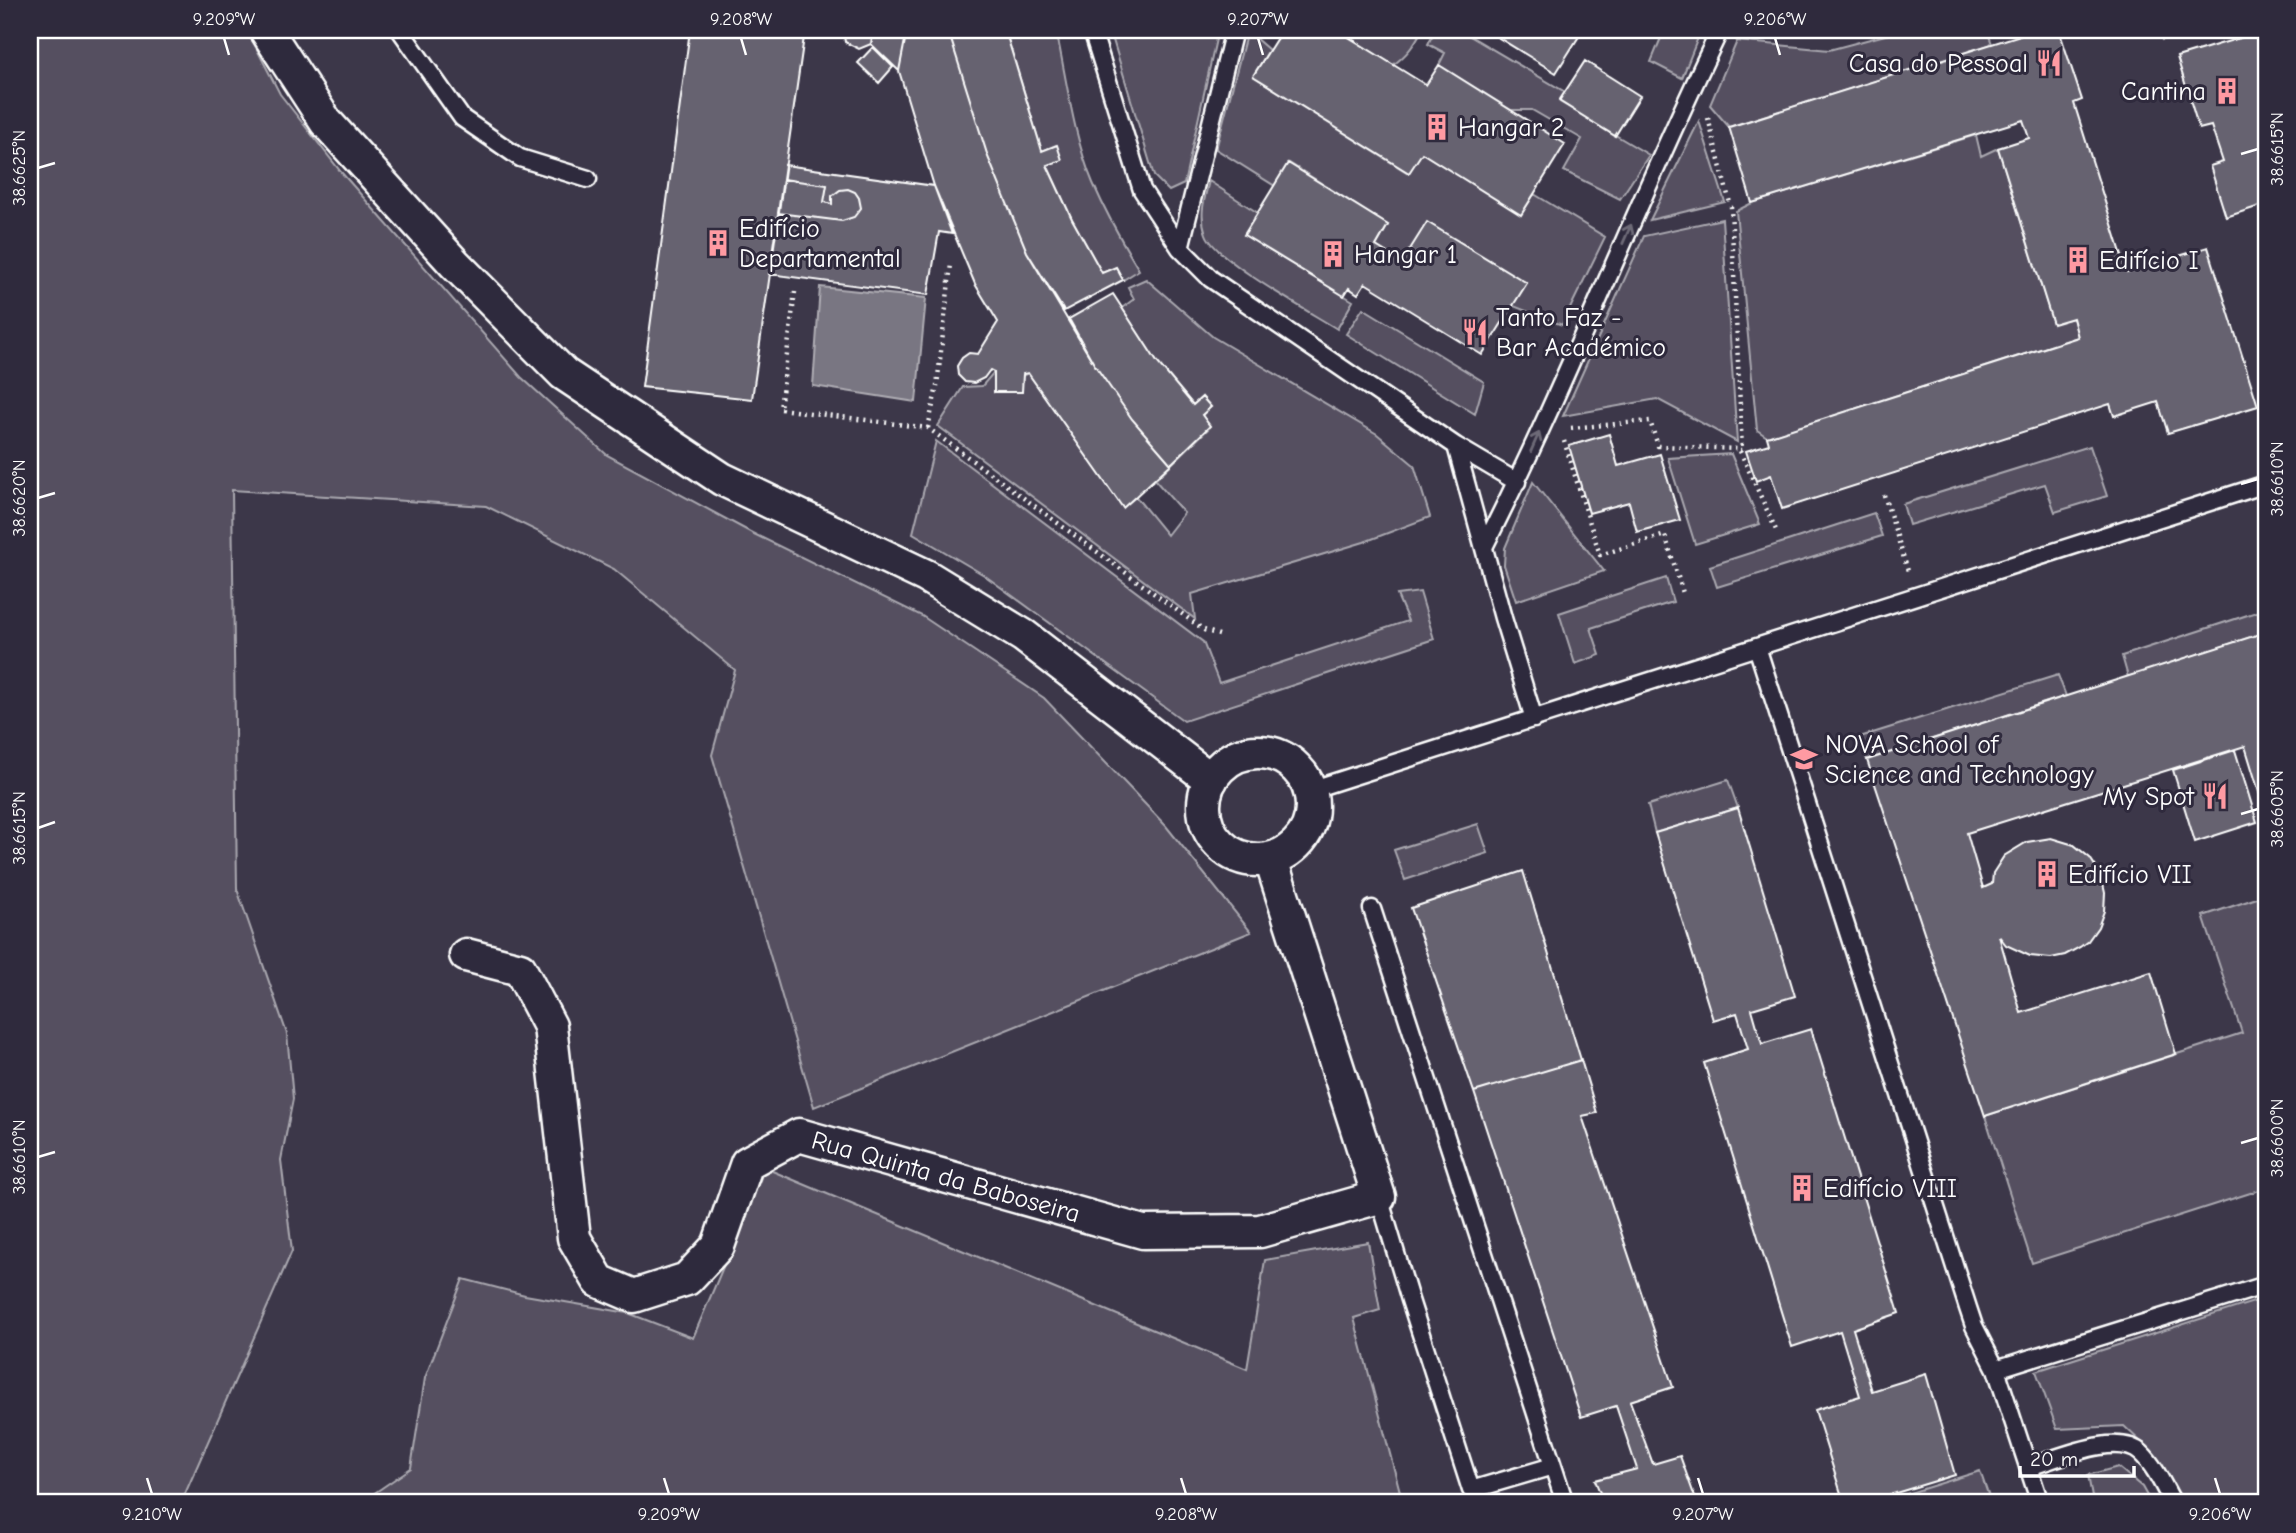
<svg xmlns="http://www.w3.org/2000/svg" width="2296" height="1533" font-family="'Comic Neue',sans-serif">
<rect width="100%" height="100%" fill="#3c3749"/>
<filter id="ink" filterUnits="userSpaceOnUse"><feTurbulence type="fractalNoise" baseFrequency=".0143" numOctaves="2"/><feDisplacementMap in="SourceGraphic" scale="14" xChannelSelector="R" yChannelSelector="G"/><feConvolveMatrix kernelMatrix="1 2 1 2 8 2 1 2 1" color-interpolation-filters="sRGB"/></filter>
<g filter="url(#ink)">
<!-- green -->
<path fill="#555060" stroke="#aaa8b0" stroke-width="2" d="M30,30H247L280,94L341,172L521,377L607,455L752,533L922,616L1044,698L1166,826L1251,932L814,1107L712,755L735,670L614,569L486,506L232,490L237,889L287,1034L293,1099L281,1160L292,1251L181,1503H30Z
M1020,30H1056C1067,81 1073,135 1093,183C1106,213 1122,242 1139,270L1123,280L1116,267L1102,273L1072,219L1047,165L1062,160L1056,145L1042,151L1007,36Z
M1110,30H1218L1184,184L1169,191L1154,176Z
M1337,30H1422C1414,45 1407,55 1393,65Z
M1435,30L1463,32L1565,92L1560,102L1649,155L1620,199L1564,171L1582,139L1532,110H1511L1439,65L1445,53L1428,44Z
M1659,30H1701L1682,78L1651,62L1663,33Z
M1904,30H1987L1992,44L1729,127L1710,105L1737,41L1829,50Z
M2159,30H2195L2162,40Z
M1247,31L1269,50L1253,76L1408,173L1422,153L1521,214L1534,194L1605,237L1562,325L1402,262L1376,246L1388,225L1289,163L1275,186L1216,149Z
M1699,121L1725,202L1650,220Z
M1976,135L1981,156L1998,148L2053,323L2073,318L2078,337L1767,437L1757,430L1736,211L1752,203Z
M1209,181L1258,213L1245,235L1353,301L1337,329C1310,312 1215,260 1206,234C1199,215 1204,200 1209,181Z
M1722,219L1737,442L1657,399L1563,416L1644,236Z
M1146,279L1213,337L1377,434L1414,465L1430,517L1364,542L1192,594L1195,619L938,426L963,387L982,386L994,372V392L1028,373L1123,507L1136,497L1167,535L1184,513L1155,480L1210,427L1202,415L1211,407L1202,397L1193,405L1157,362L1122,308L1134,299L1128,287Z
M1363,308L1484,382L1475,414L1346,334Z
M936,441L1203,642L1219,683L1408,621L1397,595L1420,592L1434,639L1184,721L984,575L913,533Z
M2090,446L2107,496L2055,512L2045,484L1909,525L1903,504Z
M1731,454L1760,524L1695,544L1668,458Z
M1533,482L1604,571L1516,601L1504,565L1505,548Z
M1874,513L1882,536L1717,587L1710,566Z
M1666,578L1673,602L1591,628L1600,655L1575,664L1559,613Z
M2266,609V632L2128,677L2122,656Z
M2058,675L2066,696L1867,760L1860,737Z
M1728,780L1738,808L1655,833L1648,805Z
M1478,824L1488,853L1405,880L1394,850Z
M2266,895V1188L2032,1263L1985,1116L2242,1033L2203,916Z
M765,1168L1247,1369L1265,1260L1368,1242L1380,1310L1354,1318L1403,1503H360L411,1468L425,1378L463,1279L525,1295L628,1313L693,1338Z
M2266,1298V1503H2180L2157,1457L2124,1426L2057,1429L2036,1371Z
M2118,1467L2142,1487L2151,1503H2093L2088,1475Z
M1980,1471L1991,1503H1878Z"/>
<!-- water -->
<path fill="#797682" stroke="#afadb4" stroke-width="2" d="M820,287L926,298L916,402L813,386Z"/>
<!-- building -->
<path fill="#666270" stroke="#fff" stroke-width="2" d="M690,30H805L752,399L642,387Z
M843,30H873L874,33L871,44L859,49L845,42Z
M873,30H907L899,71L871,44Z
M907,30H948L988,157L1027,252L1094,364L1132,419L1171,464L1123,508L1028,373L1023,374L1022,392H994V372L990,370L984,378L974,383L965,382L958,375L957,366L962,358L969,353L978,354L998,322L975,284L934,186L899,71Z
M948,30H955L956,34L971,30H1020L1007,36L1042,151L1057,145L1062,160L1047,165L1072,219L1102,273L1116,267L1123,280L1064,311L1027,252L988,157Z
M1282,30H1337L1426,85L1439,65L1565,144L1521,215L1422,153L1409,173L1253,76Z
M1486,30H1583L1556,73Z
M2036,30H2059L2082,100L2074,103L2127,272L2208,247L2258,406L2168,433L2158,402L2114,416L2110,404L1782,509L1771,475L1756,481L1746,451L1769,444L1767,437L2078,337L2073,318L2053,324L1998,148L2029,138L2023,120L1752,203L1729,127Z
M2266,30V204L2226,217L2210,166L2223,162L2211,126L2199,129L2177,57Z
M873,47L893,67L879,83L858,63Z
M1585,61L1640,96L1615,136L1559,101Z
M1288,163L1388,225L1376,246L1402,262L1427,222L1527,283L1482,355L1365,283L1358,294L1349,288L1344,296L1244,235Z
M785,165L934,186L952,234L939,232L928,295L769,274L778,213L842,221L854,217L861,208L859,198L855,192L848,189L840,190L832,196V204L824,202L827,185L783,179Z
M783,179L827,185L824,202L832,204V196L840,190L848,189L855,192L859,198L861,208L854,217L842,221L778,213Z
M1113,294L1157,362L1193,405L1202,397L1211,407L1202,415L1210,426L1171,464L1132,419L1094,364L1069,319Z
M1609,434L1618,466L1660,454L1680,520L1637,532L1629,502L1589,513L1569,446Z
M2266,632V815L2245,746L1967,833L1983,888L1992,884L1993,873L2004,856L2027,842L2051,838L2074,845L2090,858L2101,875L2105,893L2104,911L2098,927L2088,941L2080,947L2065,955L2051,958L2030,956L2006,945L1999,936L2021,1013L2151,972L2176,1054L1985,1116L1867,760Z
M2235,750L2257,822L2195,842L2173,770Z
M1738,808L1795,996L1752,1009L1762,1044L1811,1029L1899,1313L1853,1329L1872,1391L1926,1374L1955,1475L1863,1503H1844L1815,1410L1860,1396L1840,1331L1792,1347L1704,1063L1748,1049L1737,1013L1713,1020L1655,833Z
M1523,871L1581,1060L1474,1092L1411,908Z
M1581,1060L1597,1113L1582,1116L1673,1387L1630,1401L1653,1464L1680,1456L1697,1503H1604L1595,1480L1637,1469L1616,1406L1581,1417L1474,1092Z"/>
<g fill="none" stroke-linecap="round" stroke-linejoin="round">
<defs>
<path id="service" d="M400,30L462,118L520,158L588,179
M1092,30L1142,190L1180,248L1211,279L1456,446L1503,618L1534,719
M1180,248L1234,30
M1456,446L1517,482
M1484,547C1570,378 1637,200 1720,30
M1757,647L1968,1308L1974,1326L1996,1369L2040,1503
M1310,790L2266,484
M1372,909L1565,1503
M1379,1197L1410,1300L1471,1490L1553,1466
M1996,1369L2266,1285
M2028,1467C2057,1459 2117,1431 2141,1453C2155,1466 2164,1487 2173,1503"/>
<g id="minor">
<path d="M266,30L326,122L455,264L564,374L722,479L926,576L1024,636L1211,780"/>
<circle cx="1258" cy="806" r="54"/>
<path id="s1" d="M466,955L520,969L550,1026L574,1238L599,1281L634,1296L687,1279L718,1246L747,1163L799,1135L1143,1232L1260,1231L1379,1197L1271,860"/>
</g>
</defs>
<!-- service casing -->
<use href="#service" stroke="#fff" stroke-width="21"/>
<!-- minor casing -->
<use href="#minor" stroke="#fff" stroke-width="37"/>
<!-- path -->
<path stroke="#fff" stroke-width="4.5" stroke-dasharray="2 5" stroke-linecap="butt" d="M1708,118L1731,207L1742,450H1740
M795,292L780,409L928,428L1204,630L1219,635
M928,428L937,386L951,264
M1571,428L1650,421L1658,446L1739,449L1776,530
M1564,441L1600,555L1665,535L1683,593
M1884,495L1908,571"/>
<!-- service -->
<use href="#service" stroke="#2f2a3d" stroke-width="16"/>
<!-- minor -->
<use href="#minor" stroke="#2f2a3d" stroke-width="32"/>
</g>
<!-- one-way arrows -->
<defs><path id="oneway-shaft" d="M-6 0H5M1.5-3L5.5 0L1.5 3" fill="none" stroke-width="1.6" stroke-linecap="round" stroke-linejoin="round" transform="scale(1.75)"/></defs>
<g stroke="#6d6a77">
<use href="#oneway-shaft" transform="translate(1627 234) rotate(-66)"/>
<use href="#oneway-shaft" transform="translate(1535 442) rotate(-66)"/>
</g>
</g>
<!-- ticks -->
<path fill="none" stroke="#fff" stroke-width="2.5" d="M224,38L229,55M741,38L746,55M1258,38L1263,55M1775,38L1780,55M2241,154L2258,149M38,168L55,163M2241,484L2258,479M38,498L55,493M2241,814L2258,809M38,828L55,822M2241,1143L2258,1138M38,1157L55,1152M147,1478L152,1494M664,1478L669,1494M1181,1478L1186,1494M1698,1478L1703,1494M2215,1478L2220,1494"/>
<!-- icons -->
<defs>
<symbol id="restaurant-bare" viewBox="-9 -9 18 18"><path d="M-5-6h1v4h1v-4h1v4h1v-4h1v5L-1.5 .5V6h-2V.5L-5-1ZM5-6V6H3V1.5H1.5Q1.5-4 5-6Z" fill="#ff9aa2" stroke="#2f2a3d" stroke-width="2.5" paint-order="stroke"/></symbol>
<symbol id="building-bare" viewBox="-9 -9 18 18"><path d="M-4-6H4V6H1V3H-1V6H-4ZM-2.5-4.3h1.7v1.8h-1.7ZM.8-4.3h1.7v1.8H.8ZM-2.5-1h1.7V.8h-1.7ZM.8-1h1.7V.8H.8Z" fill="#ff9aa2" stroke="#2f2a3d" stroke-width="2.5" paint-order="stroke"/></symbol>
<symbol id="university-bare" viewBox="-9 -9 18 18"><path d="M0-5L7-2L0 1L-7-2ZM-4 1L0 2.5L4 1V4Q0 6-4 4Z" fill="#ff9aa2" stroke="#2f2a3d" stroke-width="2.5" paint-order="stroke"/></symbol>
</defs>
<g fill-rule="evenodd">
<use href="#restaurant-bare" x="2030" y="44" width="38" height="38"/>
<use href="#building-bare" x="2208" y="72" width="38" height="38"/>
<use href="#building-bare" x="1418" y="108" width="38" height="38"/>
<use href="#building-bare" x="699" y="224" width="38" height="38"/>
<use href="#building-bare" x="1314" y="235" width="38" height="38"/>
<use href="#building-bare" x="2059" y="241" width="38" height="38"/>
<use href="#restaurant-bare" x="1456" y="313" width="38" height="38"/>
<use href="#university-bare" x="1785" y="740" width="38" height="38"/>
<use href="#restaurant-bare" x="2196" y="777" width="38" height="38"/>
<use href="#building-bare" x="2028" y="855" width="38" height="38"/>
<use href="#building-bare" x="1783" y="1169" width="38" height="38"/>
</g>
<g text-anchor="middle" stroke-width="6" stroke-linejoin="round" paint-order="stroke">
<!-- poi labels -->
<g font-size="26" fill="#fff" stroke="#2f2a3d" text-anchor="start">
<text x="2028" y="72" text-anchor="end">Casa do Pessoal</text>
<text x="2206" y="100" text-anchor="end">Cantina</text>
<text x="1458" y="136">Hangar 2</text>
<text x="739" y="237">Edifício<tspan x="739" dy="30">Departamental</tspan></text>
<text x="1354" y="263">Hangar 1</text>
<text x="2099" y="269">Edifício I</text>
<text x="1496" y="326">Tanto Faz -<tspan x="1496" dy="30">Bar Académico</tspan></text>
<text x="1825" y="753">NOVA School of<tspan x="1825" dy="30">Science and Technology</tspan></text>
<text x="2194" y="805" text-anchor="end">My Spot</text>
<text x="2068" y="883">Edifício VII</text>
<text x="1823" y="1197">Edifício VIII</text>
</g>
<!-- street labels -->
<g font-size="26" fill="#fff" stroke="#2f2a3d">
<text dy="9" stroke="none"><textPath href="#s1" startOffset="822">Rua Quinta da Baboseira</textPath></text>
</g>
</g>
<!-- margin -->
<rect width="2296" height="1533" fill="none" stroke="#2f2a3d" stroke-width="77"/>
<!-- scale -->
<path d="M2020 1466v10h114v-10" fill="none" stroke="#ffffff" stroke-width="3.5"/>
<text x="2030" y="1466" font-size="21" fill="#ffffff" stroke="#2f2a3d" stroke-width="5" paint-order="stroke">20 m</text>
<rect x="38" y="38" width="2220" height="1456" fill="none" stroke="#fff" stroke-width="2.5"/>
<g font-size="18" text-anchor="middle" fill="#fff">
<text x="224" y="25">9.209°W</text>
<text x="741" y="25">9.208°W</text>
<text x="1258" y="25">9.207°W</text>
<text x="1775" y="25">9.206°W</text>
<text transform="translate(2277 149) rotate(-90)" y="6">38.6615°N</text>
<text transform="translate(19 168) rotate(-90)" y="6">38.6625°N</text>
<text transform="translate(2277 479) rotate(-90)" y="6">38.6610°N</text>
<text transform="translate(19 498) rotate(-90)" y="6">38.6620°N</text>
<text transform="translate(2277 809) rotate(-90)" y="6">38.6605°N</text>
<text transform="translate(19 828) rotate(-90)" y="6">38.6615°N</text>
<text transform="translate(2277 1138) rotate(-90)" y="6">38.6600°N</text>
<text transform="translate(19 1157) rotate(-90)" y="6">38.6610°N</text>
<text x="152" y="1520">9.210°W</text>
<text x="669" y="1520">9.209°W</text>
<text x="1186" y="1520">9.208°W</text>
<text x="1703" y="1520">9.207°W</text>
<text x="2220" y="1520">9.206°W</text>
</g>
</svg>
